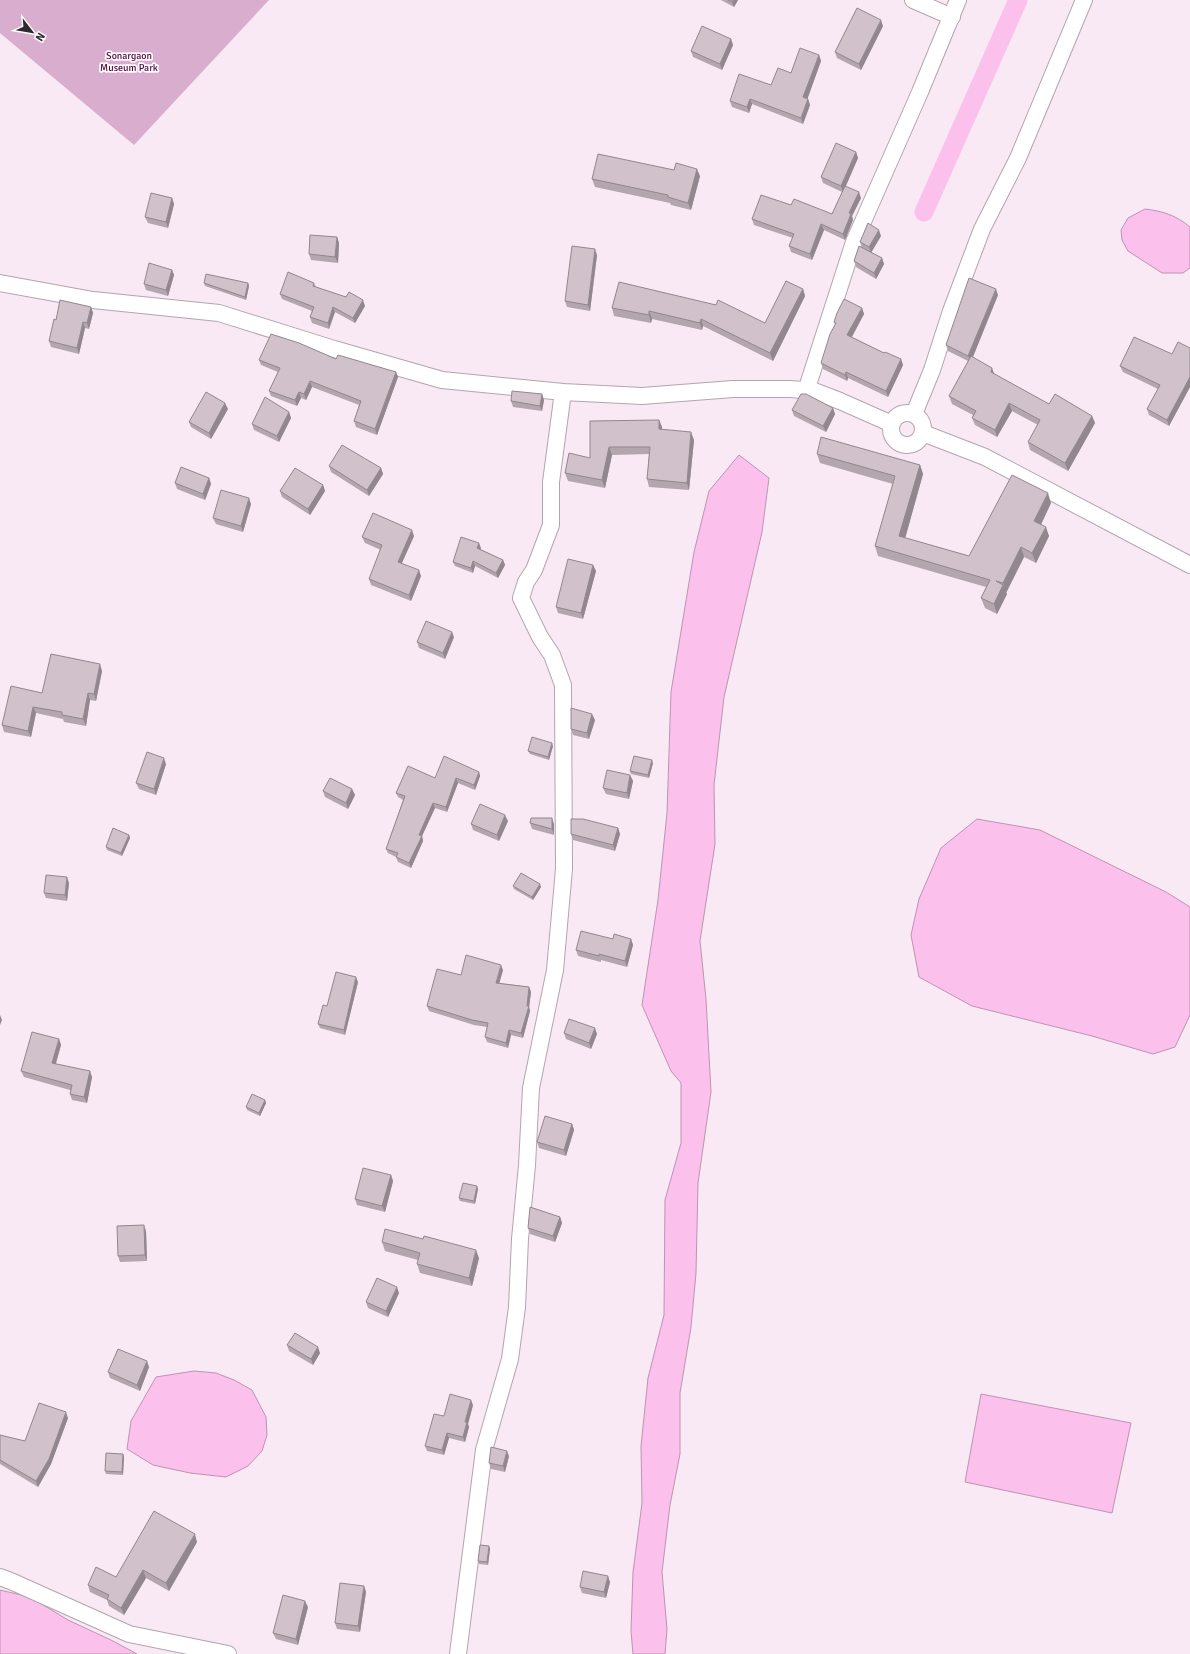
<svg xmlns="http://www.w3.org/2000/svg" width="1190" height="1654" font-family="Signika,sans-serif">
<rect width="100%" height="100%" fill="#f8e9f4"/>
<!-- green -->
<path fill="#d9adcd" d="M0,0H269L134,145L0,33Z"/>
<!-- water -->
<path fill="#fbc0ec" stroke="#be93b3" d="M1145,209C1162,211 1176,215 1190,227V268L1183,273H1162L1128,251L1122,240L1121,230L1128,218Z
M739,455L769,478L762,532L724,697L714,785L715,844L700,941L706,999L711,1092L698,1183L696,1273L691,1327L680,1393V1454L670,1505L662,1572L667,1629L665,1654H633L631,1631L633,1572L642,1503L641,1446L648,1378L664,1315L665,1200L681,1143V1083L671,1071L642,1005L658,900L667,813L671,692L694,552L709,491Z
M977,819L1040,830L1166,892L1190,907V1015L1175,1047L1153,1054L1092,1036L972,1006L919,977L911,935L919,899L941,848Z
M194,1371L216,1373L234,1380L252,1390L266,1417L267,1435L262,1451L248,1466L226,1477L190,1473L153,1465L127,1449L131,1421L156,1377Z
M981,1394L1131,1423L1112,1513L965,1482Z
M0,1590L30,1597L68,1620L111,1640L137,1654H0Z"/>
<g fill="none" stroke-linecap="round" stroke-linejoin="round">
<!-- canal -->
<path stroke="#fbc0ec" stroke-width="19" d="M924,212L1018,0"/>
<defs>
<path id="street" d="M913,0L952,17
M0,283L93,300L219,313L334,349L442,380L563,392L642,396L733,389H790L814,391L840,401L892,424
M806,391L854,242L920,92L958,0
M891 429a16 16 0 1 1 32 0a16 16 0 1 1-32 0Z
M914,414L932,370L951,311L982,229L1018,158L1084,0
M923,433L985,457L1190,565
M0,1577L13,1582L129,1634L228,1654
M458,1654L484,1450L510,1359L517,1307L520,1239L527,1165L531,1088L555,970L564,869L563,685L552,655L540,637L521,598L526,582L534,570L551,525V482L563,392"/>
</defs>
<!-- street casing -->
<use href="#street" stroke="#b3a5af" stroke-width="18"/>
<!-- street -->
<use href="#street" stroke="#fff" stroke-width="16"/>
</g>
<!-- wall -->
<path fill="#b3a6af" d="M721,0H738L734,7Z
M883,26L861,70L837,58L835,52Z
M731,39L733,45L722,70L693,57L691,51Z
M819,55L821,61L807,99H808L810,105L803,124L752,104L749,113L732,107L730,101L771,85Z
M856,152L858,158L846,186L861,198L852,216L853,220L845,240L824,230L812,260L791,252L789,246L793,238L754,225L752,219L791,205L832,214L842,192L823,183L821,177Z
M700,176L691,210L671,205L670,203L595,187L592,179Z
M172,198L174,204L168,228L148,223L145,217Z
M881,236L871,252L882,258L884,264L876,279L856,267L854,261L862,247L860,242Z
M337,237L339,243L338,263L311,260L309,254Z
M597,255L590,311L567,307L565,301Z
M172,270L174,275L168,296L146,290L144,284Z
M619,282L765,323L803,289L805,296L773,361L703,326L702,330L652,319L651,323L614,316L612,308Z
M204,283H248L249,286L246,300L205,286Z
M314,283L316,287L365,306L355,323L335,312L329,329L312,323L310,317L312,311L282,299L280,294Z
M998,295L972,357L994,374L1049,404L1092,416L1095,423L1068,471L1030,450L1028,442L1038,425L1012,411L997,437L975,425L972,418L973,415L952,404L949,396L968,361L948,351L946,345Z
M91,307L93,313L89,329L85,328L79,354L51,347L49,341L56,320Z
M862,308L864,314L852,337L884,353L901,359L903,365L888,397L848,378L847,381L823,369L821,363L835,325L834,322Z
M1190,348V387L1169,426L1149,415L1147,409L1158,389L1123,372L1120,366L1172,354Z
M336,359L396,372L398,377L377,435L356,427L354,421L359,405L312,387L306,400L301,398L297,406L271,396L269,391L278,372L261,365L259,360Z
M542,394L544,400L542,411L513,407L511,401Z
M833,408L835,414L826,432L794,416L792,410Z
M228,409L211,439L191,427L189,422Z
M289,412L291,418L279,442L254,430L252,424Z
M659,420L662,427V429L694,440L689,490L649,487L647,479L649,454L612,455L605,488L568,481L565,473L590,458Z
M817,454L920,465L923,474L905,538L969,556L1051,503L1041,524L1049,536L1036,563L1024,557L1006,593L1007,594L997,614L985,608L981,598L986,587L878,556L875,546L893,484L820,463Z
M329,466L381,468L383,474L369,496L331,472Z
M209,478L211,484L205,500L177,489L175,483Z
M323,485L325,491L310,515L282,497L280,491Z
M251,504L243,532L216,524L213,518Z
M414,536L402,563L421,576L411,601L371,585L369,579L381,550L365,543L362,537Z
M481,548L480,549L503,560L505,565L498,578L475,566L473,573L455,566L453,562Z
M593,565L596,571L583,619L558,613L556,607Z
M454,637L445,659L419,648L417,642Z
M102,671L96,701L90,700L86,726L64,722L63,719L36,713L31,737L4,732L2,725L42,693Z
M595,720L589,739L573,735L571,729Z
M553,746L549,760L530,754L528,751Z
M653,763L649,778L631,774L630,771Z
M166,764L156,795L139,789L136,783Z
M479,772L480,776L475,790L458,783L447,812L435,808L422,836L423,841L411,868L398,862L396,857L388,853L386,849L403,800L398,797L396,793L435,778Z
M630,775L633,781L629,799L606,794L603,788Z
M352,789L355,795L348,809L325,797L323,791Z
M508,821L499,841L473,830L471,824Z
M530,823L554,824V835L532,829Z
M618,828L620,834L615,851L573,840L571,834Z
M129,835L130,838L122,856L107,850L106,847Z
M69,883L67,901L46,898L44,893Z
M513,886L541,887L533,900L514,889Z
M631,939L633,945L627,967L601,960V962L578,956L576,950Z
M503,970L499,983L529,987L531,992L529,1007L530,1011L523,1038L511,1035L508,1048L487,1042L485,1037L487,1027L474,1025L429,1011L427,1006L461,975Z
M358,982L345,1035L320,1028L318,1024L327,1006Z
M564,1033L597,1034L591,1049L566,1039Z
M59,1039L61,1045L56,1064L92,1077L87,1103L72,1100L70,1094V1090L24,1077L21,1071Z
M265,1100L266,1103L260,1116L247,1110L246,1107Z
M572,1124L574,1130L566,1156L539,1148L537,1142Z
M391,1175L393,1181L385,1212L357,1205L355,1199Z
M478,1189L475,1204L460,1201L459,1198Z
M560,1217L562,1223L555,1242L530,1234L528,1228Z
M146,1231L147,1261L120,1262L118,1256Z
M382,1242L479,1258L472,1286L420,1273L417,1264L418,1260L385,1251Z
M399,1293L388,1317L368,1308L366,1302Z
M287,1345L320,1353L313,1365L289,1351Z
M149,1367L140,1391L110,1378L108,1372Z
M473,1405L468,1424L469,1427L465,1442L449,1438L444,1455L427,1451L425,1446L444,1416Z
M68,1418L51,1464L38,1487L0,1464V1435L25,1441Z
M123,1454L124,1457L123,1475L106,1474L105,1471Z
M509,1456L505,1472L491,1469L489,1463Z
M197,1542L169,1591L146,1578L124,1615L109,1606L107,1600L90,1592L88,1585L116,1577Z
M489,1546L490,1549L488,1565L479,1564L478,1561Z
M610,1582L606,1598L582,1593L580,1587Z
M364,1586L366,1592L360,1632L337,1629L335,1623Z
M308,1607L298,1645L276,1639L273,1633Z"/>
<!-- shaded-wall -->
<path fill="#92878e" d="M734,0H738L734,7L732,2Z
M881,20L883,26L861,70L859,64Z
M731,39L733,45L722,70L720,64Z
M819,55L821,61L806,103L803,97Z
M750,99L752,104L749,113L747,107Z
M808,99L810,105L803,124L801,118Z
M856,152L858,158L843,192L841,186Z
M697,169L700,176L691,210L688,203Z
M859,192L861,198L852,216L853,220L845,240L843,234L849,213Z
M172,198L174,204L168,228L166,222Z
M821,224L824,230L812,260L810,254Z
M879,230L881,236L871,253L869,247Z
M337,237L339,243L338,263L335,257Z
M595,249L597,255L590,311L588,305Z
M882,258L884,264L876,279L874,273Z
M172,270L174,275L168,296L166,290Z
M248,283L249,286L246,300L245,297Z
M803,289L805,296L773,361L770,353Z
M996,289L998,295L971,362L968,356Z
M363,300L365,306L355,323L353,318Z
M91,307L93,313L89,329L87,323Z
M333,307L335,312L329,329L328,323Z
M862,308L864,314L850,340L847,335Z
M649,311L652,319L651,323L649,315Z
M701,319L703,326L702,330L700,323Z
M83,322L85,328L79,354L77,348Z
M901,359L903,365L888,397L886,391Z
M992,368L995,376L991,372Z
M396,372L398,377L377,435L375,429Z
M846,372L848,378L847,381L845,375Z
M1190,377V387L1169,426L1167,420Z
M310,381L312,387L306,400L304,394Z
M299,392L301,398L297,406L295,400Z
M542,394L544,400L542,411L540,406Z
M225,403L228,409L211,439L209,433Z
M1009,403L1012,411L997,437L995,430Z
M833,408L835,414L826,432L823,426Z
M289,412L291,418L279,442L277,436Z
M1092,416L1095,423L1068,471L1065,463Z
M659,420L662,427V437L659,429Z
M691,432L694,440L689,490L687,483Z
M609,447L612,455L605,488L602,480Z
M920,465L923,474L903,546L899,536Z
M381,468L383,474L369,496L367,490Z
M209,478L211,484L205,500L203,494Z
M323,485L325,491L310,515L308,509Z
M1048,493L1051,503L1038,531L1034,521Z
M249,498L251,504L243,532L241,526Z
M1046,527L1049,536L1036,563L1032,553Z
M412,530L414,536L400,567L398,562Z
M479,543L481,548L479,553L477,548Z
M1021,547L1024,557L1006,593L1003,583Z
M503,560L505,565L498,578L496,573Z
M473,561L475,566L473,573L471,568Z
M593,565L596,571L583,619L581,613Z
M419,570L421,576L411,601L409,595Z
M1003,585L1007,594L997,614L994,604Z
M452,632L454,637L445,659L443,653Z
M100,664L102,671L96,701L94,694Z
M88,693L90,700L86,726L83,719Z
M33,707L36,713L31,737L28,731Z
M592,714L595,720L589,739L587,733Z
M552,743L553,746L549,760L548,757Z
M164,758L166,764L156,795L154,789Z
M652,760L653,763L649,778L648,775Z
M479,772L480,776L475,790L474,785Z
M630,775L633,781L629,799L627,793Z
M456,778L458,783L447,812L446,807Z
M352,789L355,795L348,809L346,803Z
M433,803L435,808L422,836L423,841L411,868L409,863L419,835Z
M505,815L508,821L499,841L497,835Z
M552,818L554,824V835L552,829Z
M618,828L620,834L615,851L613,845Z
M129,835L130,838L122,856L121,853Z
M67,877L69,883L67,901L65,895Z
M540,884L541,887L533,900L532,897Z
M631,939L633,945L627,967L625,961Z
M501,965L503,970L498,988L496,983Z
M356,977L358,982L345,1035L344,1030Z
M529,987L531,992L529,1007L530,1011L523,1038L521,1033L527,1006Z
M0,1015L2,1020L0,1025Z
M595,1028L597,1034L591,1049L589,1043Z
M509,1030L511,1035L508,1048L506,1043Z
M59,1039L61,1045L54,1069L52,1063Z
M90,1071L92,1077L87,1103L84,1097Z
M265,1100L266,1103L260,1116L259,1113Z
M572,1124L574,1130L566,1156L564,1150Z
M391,1175L393,1181L385,1212L382,1206Z
M477,1186L478,1189L475,1204L474,1201Z
M560,1217L562,1223L555,1242L553,1236Z
M144,1225L146,1231L147,1261L145,1255Z
M476,1250L479,1258L472,1286L469,1278Z
M397,1287L399,1293L388,1317L386,1311Z
M318,1347L320,1353L313,1365L311,1359Z
M147,1361L149,1367L140,1391L137,1385Z
M471,1400L473,1405L468,1424L469,1427L465,1442L463,1437L465,1422Z
M66,1412L68,1418L51,1464L38,1487L36,1481Z
M447,1433L449,1438L444,1455L442,1450Z
M507,1451L509,1456L505,1472L503,1466Z
M123,1454L124,1457L123,1475L122,1472Z
M195,1534L197,1542L169,1591L166,1583Z
M489,1546L490,1549L488,1565L487,1562Z
M143,1570L146,1578L124,1615L121,1608Z
M608,1576L610,1582L606,1598L604,1592Z
M364,1586L366,1592L360,1632L358,1626Z
M305,1601L308,1607L298,1645L296,1639Z"/>
<!-- building -->
<path fill="#d0c1cb" stroke="#92878e" d="M728,0H734L732,2Z
M857,8L881,20L859,64L835,52Z
M702,26L731,39L720,64L691,51Z
M800,48L819,55L803,97L808,99L801,118L750,99L747,107L730,101L739,74L771,85L778,68L791,73Z
M836,143L856,152L841,186L821,177Z
M598,154L674,170L676,163L697,169L688,203L668,197V195L592,179Z
M845,186L859,192L849,213L851,214L843,234L821,224L810,254L789,246L794,234L752,219L761,195L791,205L794,199L832,214Z
M151,193L172,198L166,222L145,217Z
M868,223L879,230L869,247L860,242Z
M310,235L337,237L335,257L309,254Z
M572,246L595,249L588,305L565,301Z
M859,246L882,258L874,273L854,261Z
M149,263L172,270L166,290L144,284Z
M288,272L314,283L313,286L346,297L349,292L363,300L353,318L333,307L328,323L310,317L314,307L280,294Z
M206,274L248,283L245,297L204,283Z
M969,278L996,289L968,356L946,345Z
M786,281L803,289L770,353L701,319L700,323L649,311V315L612,308L619,282L716,305L718,300L765,323Z
M844,299L862,308L847,335L884,353L885,352L901,359L886,391L846,372L845,375L821,363L830,334L836,323L834,322L837,313Z
M60,300L91,307L87,323L83,322L77,348L49,341L54,319L56,320Z
M271,334L299,343L336,359L338,355L396,372L375,429L354,421L361,401L310,381L304,394L299,392L295,400L269,391L280,368L259,360Z
M1134,337L1172,354L1178,342L1190,348V377L1167,420L1147,409L1160,385L1120,366Z
M971,356L992,368L991,372L1049,404L1055,394L1092,416L1065,463L1028,442L1040,420L1009,403L995,430L972,418L976,411L949,396Z
M512,391L542,394L540,406L511,401Z
M206,392L225,403L209,433L189,422Z
M801,394H806L833,408L823,426L792,410Z
M265,397L289,412L277,436L252,424Z
M659,420V429L691,432L687,483L647,479L650,447H609L602,480L565,473L569,453L590,458V421Z
M821,437L920,465L899,536L969,556L1012,475L1048,493L1034,521L1046,527L1032,553L1021,547L1003,583L996,581L1003,585L994,604L981,598L990,580L875,546L895,476L817,454Z
M342,445L381,468L367,490L329,466Z
M181,467L209,478L203,494L175,483Z
M295,468L323,485L308,509L280,491Z
M221,490L249,498L241,526L213,518Z
M373,513L412,530L398,562L419,570L409,595L369,579L382,545L362,537Z
M461,537L479,543L477,548L503,560L496,573L473,561L471,568L453,562Z
M568,559L593,565L581,613L556,607Z
M426,621L452,632L443,653L417,642Z
M51,654L100,664L94,694L88,693L83,719L62,715V712L33,707L28,731L2,725L11,686L42,693Z
M571,708L592,714L587,733L571,729Z
M532,737L552,743L548,757L528,751Z
M147,752L164,758L154,789L136,783Z
M444,756L479,772L474,785L456,778L446,807L433,803L419,835L422,836L409,863L396,857L398,853L386,849L405,796L396,793L408,766L435,778Z
M634,756L652,760L648,775L630,771Z
M607,770L630,775L627,793L603,788Z
M330,778L352,789L346,803L323,791Z
M480,804L505,815L497,835L471,824Z
M531,818H552V829L530,823Z
M571,819H583L618,828L613,845L571,834Z
M113,828L129,835L121,853L106,847Z
M521,873L540,884L532,897L513,886Z
M46,875L67,877L65,895L44,893Z
M581,931L613,939L614,934L631,939L625,961L599,954V956L576,950Z
M466,955L501,965L496,983L529,987L527,1006H529L521,1033L509,1030L506,1043L485,1037L488,1023L472,1020L427,1006L437,969L461,975Z
M336,972L356,977L344,1030L318,1024L323,1005L327,1006Z
M569,1019L595,1028L589,1043L564,1033Z
M32,1032L59,1039L52,1063L90,1071L84,1097L70,1094L72,1085L21,1071Z
M252,1094L265,1100L259,1113L246,1107Z
M545,1116L572,1124L564,1150L537,1142Z
M363,1168L391,1175L382,1206L355,1199Z
M463,1183L477,1186L474,1201L459,1198Z
M530,1207L560,1217L553,1236L528,1228Z
M144,1225L145,1255L118,1256L117,1226Z
M385,1229L423,1239L424,1236L476,1250L469,1278L417,1264L420,1253L382,1242Z
M377,1278L397,1287L386,1311L366,1302Z
M295,1333L318,1347L311,1359L287,1345Z
M118,1349L147,1361L137,1385L108,1372Z
M450,1394L471,1400L465,1422H467L463,1437L447,1433L442,1450L425,1446L434,1414L444,1416Z
M39,1403L66,1412L49,1459L36,1481L0,1460V1435L25,1441Z
M491,1447L507,1451L503,1466L489,1463Z
M106,1453L123,1454L122,1472L105,1471Z
M154,1511L195,1534L166,1583L143,1570L121,1608L107,1599L109,1595L88,1585L96,1567L116,1577Z
M480,1545L489,1546L487,1562L478,1561Z
M583,1571L608,1576L604,1592L580,1587Z
M340,1583L364,1586L358,1626L335,1623Z
M283,1595L305,1601L296,1639L273,1633Z"/>
<g text-anchor="middle" stroke-width="3.5" stroke-linejoin="round" paint-order="stroke">
<!-- park labels -->
<g font-size="10" fill="#4a063f" stroke="#fefbfd">
<text x="129" y="59">Sonargaon<tspan x="129" dy="12">Museum Park</tspan></text>
</g>
</g>
<!-- north arrow -->
<g transform="translate(32 32) rotate(121)" stroke="#fefbfd" stroke-width="3" paint-order="stroke">
<path d="M0-3L7 15L0 10L-7 15Z" fill="#2e292d"/>
<text y="-6" font-size="11" font-weight="bold" text-anchor="middle" fill="#2e292d">N</text>
</g>
</svg>
